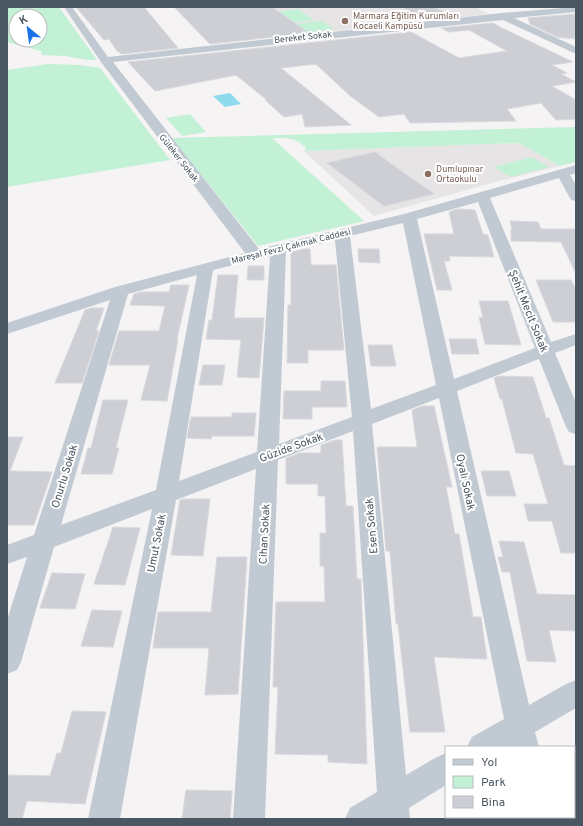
<svg xmlns="http://www.w3.org/2000/svg" width="583" height="826" font-family="Overpass,sans-serif">
<rect width="100%" height="100%" fill="#f5f3f3"/>
<!-- education -->
<path fill="#e6e4e5" d="M238,7H475L490,14L278,37Z
M519,143L560,166L495,182L374,216L304,151Z"/>
<!-- green -->
<path fill="#c3f1d5" fill-rule="evenodd" d="M7,7H59L97,60H87L65,56L42,55L41,51L7,42ZM16,16H40V40H16Z
M298,9L314,20L293,22L278,12Z
M322,21L334,29L279,36L267,27Z
M48,64L80,65L100,68L170,160L7,187V70Z
M190,114L206,132L182,136L166,118Z
M576,127V162L560,166L519,143L304,151L306,148C296,137 286,138 272,138L364,221L258,246L172,138Z
M532,157L549,167L511,177L494,167Z"/>
<!-- water -->
<path fill="#90daee" d="M230,93L241,104L225,107L213,96Z"/>
<!-- building -->
<path fill="#cdcfd5" stroke="#d7d9de" d="M76,7H144L178,48L122,54L117,51L109,39L104,40Z
M174,7H272L309,33L210,44Z
M402,7H434L453,17L426,20Z
M576,14V39L557,37L530,24L528,18Z
M493,23L502,28L573,62L552,65L567,73L561,74L576,82L552,86L576,100V119L556,120L541,103L507,109L516,121L410,123L404,114L379,117L349,95L316,64L281,68L351,125L305,127L302,114L284,117L265,100H267L236,75L155,91L128,62L411,32L459,58L507,51L469,30L449,32L441,28Z
M375,152L390,163L434,194L384,206L327,163Z
M457,209L475,210L483,234L488,235L494,257L449,256L450,261H444L452,290H437L424,234H454L449,212Z
M510,221L538,222L541,229H576V274L561,242L511,241V229H512Z
M303,249H310L311,265H336L344,350H308V363H287L288,305H291V252Z
M358,249H379L380,263L359,262Z
M248,266H264V280H247Z
M218,275H238L234,318H264L259,378L237,377L241,340L206,339L209,320H212Z
M536,280H571L576,290V322H553Z
M171,285H189L177,339H178L167,401L141,400L150,365H109L119,331H159L165,306L130,305L134,294L141,292H169Z
M479,301H508L521,345L485,344L479,317L483,318Z
M91,308H104L96,331H99L82,383H55L85,310Z
M449,339H476L479,354H452Z
M368,345H392L396,366H371Z
M203,365H225L222,385H199Z
M499,376L533,377L546,418H549L564,465L576,466V553H561L552,521H528L524,504H548L533,454L516,453L502,399H500L494,378Z
M321,381H345L347,407H312V419H283L284,391H321Z
M103,400H128L116,448H119L112,474H81L88,448H91Z
M423,406H434L452,487H446L455,534H459L473,617H481L487,659L434,657L445,732H410L398,624H396L390,551H386L377,447H417L412,410Z
M232,413H256L254,436H212L211,439L187,438L191,417H232Z
M7,437H23L10,471L52,472L34,525H7Z
M335,440H342L346,506H353L357,579H361L367,764L328,762V755L275,754L278,687H273L276,602H325L324,566H320V533H326L325,496H318V484H286V458L300,453H321V445Z
M481,471H509L516,496H487Z
M183,499H210L203,556L171,555L180,500Z
M113,527L140,528L125,585L94,584Z
M499,541L524,542L537,594L576,595V631L549,630L556,662L527,661L510,572H502L498,557H503Z
M217,557H247L238,694L205,695L209,648H153L158,612H211Z
M52,573L85,574L75,609L40,608Z
M92,610L122,611L113,647L81,646Z
M72,711L106,712L85,804L27,801L22,819H7V775L50,776L57,753H61Z
M186,790L232,791L230,819H182Z"/>
<g fill="none" stroke-linecap="round" stroke-linejoin="round">
<!-- minor -->
<path fill="#c1cad2" fill-rule="evenodd" d="M64,7H72L108,57L502,13L576,7V12L514,18L576,47V54L503,20L113,62L259,249L404,214L576,165V173L570,175L576,185V201L571,200L559,178L490,198L551,342L576,334V345L555,353L576,403V434L569,432L566,427L539,359L457,391L529,705L566,684L576,680V708L535,732L539,747H467L472,737L504,719L439,398L372,424L406,775L435,758L446,753V785L409,808L410,819H345L350,808L377,792L353,431L278,460L265,819H233L256,469L176,500L120,819H88L152,509L54,547L21,662L17,670L7,674V620L27,557L7,564V545L34,535L110,300L7,334V323L115,287L245,253L101,62ZM478,202L535,348L454,379L417,219ZM403,223L436,385L371,409L350,236ZM335,240L352,417L279,444L286,252ZM270,256L257,452L179,481L213,270ZM197,275L156,490L61,525L128,294Z
M522,817H554L555,819H523Z"/>
</g>
<!-- markers -->
<g fill="#8d6e63" stroke="#fff" stroke-width="1.5">
<circle cx="345" cy="21" r="4"/>
<circle cx="428" cy="174" r="4"/>
</g>
<g text-anchor="middle" stroke-width="4" stroke-linejoin="round" paint-order="stroke">
<!-- far-education labels -->
<g font-size="9" fill="#785e54" stroke="#fff" text-anchor="start">
<text x="353" y="19">Marmara Eğitim Kurumları<tspan x="353" dy="10">Kocaeli Kampüsü</tspan></text>
<text x="436" y="172">Dumlupınar<tspan x="436" dy="10">Ortaokulu</tspan></text>
</g>
<!-- far-street labels -->
<g font-size="9" fill="#4a5661" stroke="#fff">
<text transform="translate(303 37) rotate(-6)" y="3">Bereket Sokak</text>
<text transform="translate(179 158) rotate(52)" y="3">Güleker Sokak</text>
<text transform="translate(291 246) rotate(-14)" y="3">Mareşal Fevzi Çakmak Caddesi</text>
</g>
<!-- street labels -->
<g font-size="11" fill="#4a5661" stroke="#fff">
<text transform="translate(529 311) rotate(68)" y="4">Şehit Mecit Sokak</text>
<text transform="translate(291 447) rotate(-20)" y="4">Güzide Sokak</text>
<text transform="translate(64 476) rotate(-73)" y="4">Onurlu Sokak</text>
<text transform="translate(466 482) rotate(78)" y="4">Oyalı Sokak</text>
<text transform="translate(371 526) rotate(-95)" y="4">Esen Sokak</text>
<text transform="translate(264 534) rotate(-87)" y="4">Cihan Sokak</text>
<text transform="translate(156 543) rotate(-79)" y="4">Umut Sokak</text>
</g>
</g>
<!-- border -->
<rect width="583" height="826" fill="none" stroke="#4a5661" stroke-width="16"/>
<!-- legend -->
<rect x="445" y="746" width="130" height="72" fill="#ffffff" stroke="#b7bbc0"/>
<rect x="453" y="759" width="20" height="6" fill="#c1cad2" stroke="#b7bbc0"/>
<text x="481" y="766" font-size="12" fill="#4a5661">Yol</text>
<rect x="453" y="776" width="20" height="12" fill="#c3f1d5" stroke="#b7bbc0"/>
<text x="481" y="786" font-size="12" fill="#4a5661">Park</text>
<rect x="453" y="796" width="20" height="12" fill="#cdcfd5" stroke="#b7bbc0"/>
<text x="481" y="806" font-size="12" fill="#4a5661">Bina</text>
<!-- north arrow -->
<g transform="translate(28 28) rotate(331)"><circle r="19" fill="#ffffff" stroke="#b7bbc0"/>
<path d="M0-3L7 15L0 10L-7 15Z" fill="#1a73e8"/>
<text y="-6" font-size="11" font-weight="bold" text-anchor="middle" fill="#4a5661">K</text>
</g>
</svg>
